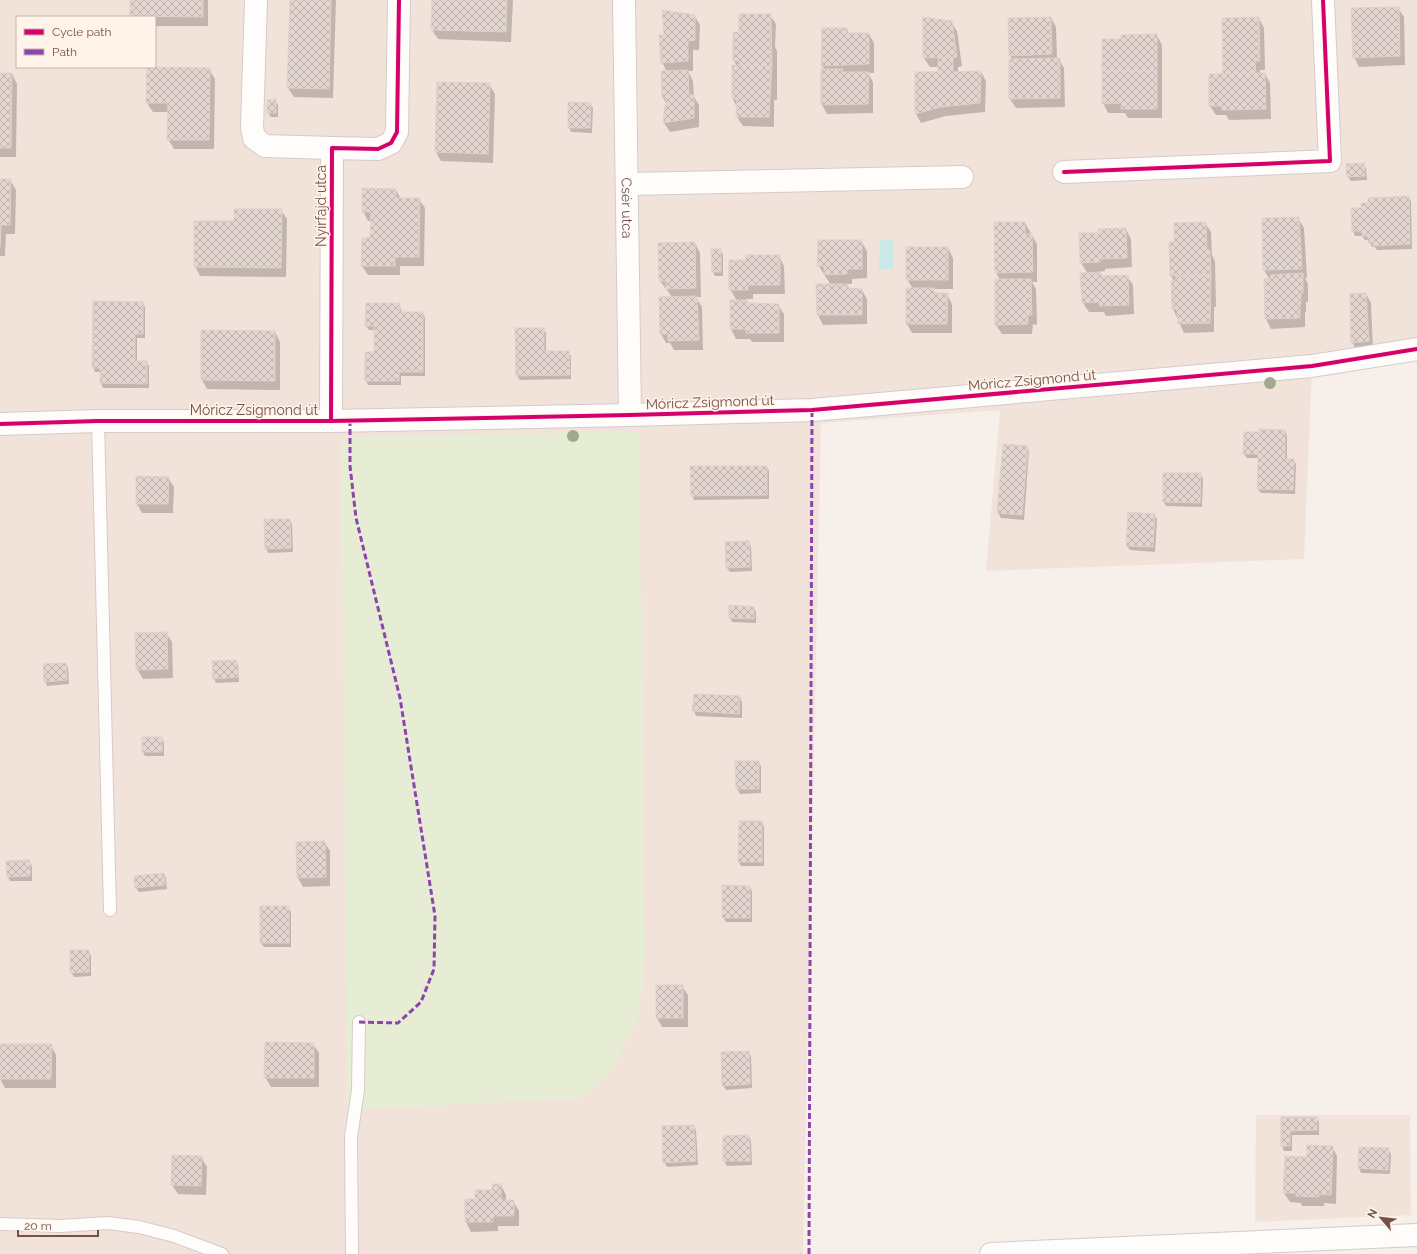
<svg xmlns="http://www.w3.org/2000/svg" width="1417" height="1254" font-family="Raleway,sans-serif">
<defs>
<pattern id="building-cross-hatch" width="8" height="8" patternUnits="userSpaceOnUse"><rect width="8" height="8" fill="#e3d6d1"/><path d="M0 0l8 8M0 8l8-8" fill="none" stroke="#bdb0ac"/></pattern>
</defs>
<rect width="100%" height="100%" fill="#f6efea"/>
<!-- residential -->
<path fill="#f2e3da" fill-rule="evenodd" d="M0,0H1417V349L1312,367L1304,559L986,571L1000,410L821,423L803,1254H0ZM17,17H155V67H17Z
M1256,1115H1410L1411,1215L1255,1222Z"/>
<!-- green -->
<path fill="#e7ecd5" d="M639,431L645,956L639,1017L613,1070L583,1098L347,1110L341,437Z"/>
<!-- water -->
<path fill="#cbe9e6" d="M880,240H894L893,269H879Z"/>
<!-- shadow -->
<path fill="#0003" d="M131,0H208V26H155V17H131Z
M291,0H336L333,98L294,97L288,88Z
M433,0H513L511,42L438,39L432,30Z
M1398,8L1404,17L1405,65L1359,67L1354,57Z
M694,15L700,25L699,50H693V71H688L693,81L694,97L699,105V127L670,132L664,123L666,104L663,97L667,72L662,62L665,36Z
M770,15L776,24L775,47L777,51V100H774V127L743,126L737,117V108L733,99V66H737L734,61L740,33Z
M1051,18L1056,27L1057,59H1059L1064,68L1065,107L1016,108L1010,99L1012,60L1010,55Z
M1259,18L1264,28L1265,70H1260V74H1265L1270,83L1271,119L1229,120L1226,115H1216L1210,106L1224,75Z
M951,22L957,31L962,66L958,67V72H981L986,81L985,112L946,116L921,123L916,114V73H940L939,67H930L924,58Z
M847,29L849,34H869L874,43V73H868L873,82V113L827,114L822,105L825,70L822,66Z
M1157,35L1162,45V118H1128L1125,113H1108L1103,103L1122,40Z
M209,69L215,79L214,149H174L168,139L169,112H153L147,103Z
M0,74H12L17,84L16,157H0Z
M489,84L495,94L493,163L441,161L436,152Z
M275,100L278,105V117H271L268,113Z
M590,104L593,108L592,133L571,132L569,128Z
M1363,164L1366,168L1367,180L1351,181L1348,177Z
M0,180H10L16,190L15,234H6L5,256H0Z
M396,190L401,199H419L425,208L424,266H400V275H368L362,266L371,238V221H368L363,211Z
M1409,197L1411,202L1412,249L1377,250L1375,247H1372L1369,240H1365L1362,236H1355L1353,231L1352,209H1362L1369,204Z
M281,210L287,219L286,277L200,276L195,266Z
M1298,218L1304,228L1307,278H1305L1308,284V302H1306V312H1305V327L1271,329L1266,319L1265,280H1270L1264,270Z
M1025,223L1037,244V282H1032L1036,289L1037,325L1033,324L1032,334H1002L996,325L1000,280L996,273Z
M1205,223L1211,232L1212,255L1215,261L1216,307H1214V332L1184,333L1173,309L1174,281L1171,276L1170,243H1175Z
M1126,229L1131,239L1132,267L1105,269V271L1099,272L1102,277L1127,276L1133,285L1134,314L1106,316L1104,312H1089L1083,303L1088,274L1081,263L1099,233Z
M861,241L867,251V278L852,279V284H846L850,289L862,290L867,299V324L823,325L818,315L817,285H831L818,265Z
M695,243L700,253L701,297H696L702,307L703,350H674L670,343H666L661,334L673,298L660,281Z
M948,248L953,258V289H933L936,294H947L952,304V333H912L907,324L913,289L907,279Z
M720,250L723,254V276H715L713,272Z
M779,256L784,266L785,294H753V299H746L749,304L778,305L784,314V342H752L750,339H736L731,329V301H737L730,289L746,261Z
M1366,294L1371,303L1373,350L1358,352L1352,342Z
M142,303L145,307V338H137V362H146L149,366V388H103L101,383V372H95L93,367Z
M399,304L402,313H423L425,318V376H401V385H368L366,380L375,353V330H369L366,326Z
M543,329L546,333V352H568L571,356V379L520,380L517,376Z
M202,331L275,332L280,342V390L207,389L202,380Z
M1285,431L1287,435V460H1293L1296,464L1295,494L1261,493L1258,489L1259,458H1247L1244,454L1245,433Z
M1004,445L1027,447L1029,451L1024,520L1001,518L998,513Z
M767,467L769,471V499L694,500L692,495Z
M1200,474L1203,478L1202,507L1166,506L1164,502Z
M168,478L174,487L173,513H142L137,504Z
M1129,514L1154,515L1157,519L1155,552L1130,550L1127,546Z
M290,520L292,524L293,552L268,553L266,548Z
M749,542L751,547L752,571L730,572L727,568Z
M754,608L756,612V623L732,622L730,617Z
M166,633L172,642L173,678L143,679L137,669Z
M236,661L238,665L239,682L216,683L214,679Z
M66,664L68,668L69,684L47,686L45,681Z
M695,695L740,697L742,702V718L696,716L694,711Z
M161,738L164,742V756H145L143,752Z
M736,762H759L761,766V793L740,794L737,789Z
M762,822L764,827V866H741L739,862Z
M297,842H324L330,851V886L303,887L298,878Z
M29,861L32,866V881H10L8,877L7,862Z
M164,874L166,878L167,889L139,892L136,888Z
M750,887L752,891V922H726L723,917Z
M288,907L291,912V947H264L261,943Z
M88,951L91,956V976L74,977L71,972Z
M682,986L688,995V1027H662L657,1018Z
M313,1044L319,1053V1087H271L265,1077Z
M0,1045H51L56,1055V1088H5L0,1079Z
M748,1052L751,1056L752,1088L726,1090L723,1085Z
M1282,1118H1316L1319,1122V1135H1292V1151H1284L1282,1146Z
M694,1126L696,1130L698,1165L667,1167L664,1162Z
M749,1136L751,1141L752,1165L727,1166L724,1161V1137Z
M1332,1147L1337,1156L1336,1204L1324,1203V1206H1302L1301,1203L1290,1202L1284,1193L1308,1158Z
M1360,1148L1388,1149L1391,1154L1390,1174L1361,1173L1359,1168Z
M201,1157L207,1167L206,1195L178,1194L172,1185Z
M501,1185L506,1195V1201H513L519,1211V1226H498V1231L471,1232L466,1222V1200H476Z"/>
<!-- building -->
<path fill="url(#building-cross-hatch)" stroke="#dfd1cc" d="M130,0H203V17L130,16Z
M290,0H331L329,89L287,88Z
M432,0H507L506,32L431,30Z
M1399,7L1400,56L1353,58L1351,8Z
M662,10L695,15V40L688,41V61L661,63L659,35H664Z
M739,14H771L772,66L740,65L739,61H733V32H739Z
M923,17L952,21L957,57L923,58Z
M1051,17L1052,54L1009,56L1008,18Z
M1259,17L1260,61H1255L1256,73L1223,74L1222,18Z
M822,28H847V33H869V64L821,66Z
M1157,34V71H1102V39H1121V35Z
M953,57V72L981,71L980,103L940,107L915,114V72H938V58Z
M1060,58V98L1009,99V59Z
M732,65L772,66L769,117H736L737,99H732Z
M147,67L210,68L209,140H167L168,103H146Z
M821,69H843L842,72H869L868,104L821,105Z
M688,70L689,95H694V118L663,123L666,97L662,98L661,71Z
M1102,71H1157V109H1121L1122,103L1102,104Z
M0,73H12L11,148H0Z
M1265,73L1266,109L1222,110V106H1209V74Z
M437,82L490,83L488,154L435,152Z
M276,99V113H267V100Z
M568,102L591,103L590,128H568Z
M1364,163L1365,176L1347,177L1346,164Z
M0,179H11L10,225H1L0,247Z
M362,188L396,189V198H420L419,257H395V266H361L362,238H370L371,212H362Z
M1409,196L1410,244L1373,246V242L1368,243V236H1362V231H1352L1351,208H1361V203H1368V198Z
M234,209H282L281,268L194,267V221H234Z
M1299,217L1302,269L1263,270L1262,218Z
M994,222H1025V234H1032L1033,272L995,273Z
M1206,222L1207,250H1210L1211,275L1170,276L1169,242H1174V223Z
M1126,228L1127,258L1100,259V262L1080,263L1079,233H1098V229Z
M818,240H862V269H847V274L824,275V266H817Z
M695,242L696,288L666,289V281H659L658,243Z
M906,247H948V280H906Z
M711,249H721V272H712Z
M746,255H780V285H748V290H729V260H745Z
M1101,272V276L1128,275L1129,305L1100,306L1099,302L1082,303L1080,273Z
M1303,273V293H1301V303H1300V318L1265,319L1264,279H1271L1270,275Z
M1211,275L1210,323L1178,324L1177,309H1172L1171,280H1176V276Z
M995,279H1031L1032,315H1028V324L995,325Z
M816,284H848L847,288L862,289V315H817Z
M906,288H934V293H948L947,324H906Z
M1366,293L1369,341L1351,343L1350,294Z
M697,296L699,340L668,341V334H660L659,297Z
M730,300H747V303L779,304V333H746V329H730Z
M93,301L143,302V334H135V361H147V384L100,383V368H92Z
M366,303H400L399,312H423V372H399V381H365V352H374V326H365Z
M515,328H544V351H569L570,375L516,376Z
M201,330L275,331V381L201,380Z
M1259,429L1285,430V459H1294L1293,490L1257,489Z
M1244,432H1259L1258,454H1243Z
M1003,444L1028,446L1022,515L997,513Z
M690,466H767V495L691,496Z
M1163,473H1201L1200,503L1163,502Z
M136,476L169,477L168,504H136Z
M1128,512L1155,514L1153,547L1126,546Z
M264,519H290L291,548L265,549Z
M749,541L750,567L726,568L725,542Z
M729,605L754,607V619L729,618Z
M167,632L168,669L136,670L135,633Z
M236,660L238,677L213,679L212,661Z
M66,663L67,680L44,682L43,664Z
M694,694L740,696L739,714L692,711Z
M142,737H162V752H142Z
M735,761H759V789H736Z
M739,821H762V862H738Z
M325,841L326,877L297,878L296,842Z
M30,860V876L7,877L6,861Z
M164,873L165,885L135,888L134,876Z
M722,885L750,886V918H722Z
M260,906H289V943H260Z
M70,950H89V972L70,973Z
M656,985H683V1018H656Z
M265,1042L314,1043V1078H264Z
M0,1044H52L51,1079H0Z
M749,1051L750,1084L722,1086L721,1052Z
M1281,1117H1317V1130L1290,1131V1146H1281Z
M694,1125L696,1161L663,1163L662,1126Z
M749,1135L750,1161H723V1136Z
M1307,1145L1333,1146L1331,1195L1319,1194V1197L1296,1196V1193H1283L1285,1156L1307,1157Z
M1359,1147L1389,1148L1388,1170L1358,1168Z
M172,1155L202,1156L201,1186L171,1185Z
M492,1184H501V1200H514V1216H493V1222H465V1199H475V1190H492Z"/>
<g fill="none" stroke-linecap="round" stroke-linejoin="round">
<defs>
<path id="service" d="M98,421L110,910
M0,1224L60,1226L108,1223L139,1227L174,1236L222,1254
M352,1254L351,1137L358,1090L359,1022"/>
<g id="minor">
<path d="M256,0L252,127L254,138L265,146L332,148"/>
<path id="s1" d="M624,0L630,415"/>
<path d="M1064,172L1330,161L1323,0"/>
<path d="M627,184L962,177"/>
<path d="M331,421L332,148L378,149L391,143L397,132L399,0"/>
<path d="M0,424L98,421H331L630,415L812,410L1312,366L1417,349"/>
</g>
<path id="tertiary" d="M991,1254L1417,1235"/>
</defs>
<!-- service casing -->
<use href="#service" stroke="#d5cbc7" stroke-width="14"/>
<!-- minor casing -->
<use href="#minor" stroke="#d5cbc7" stroke-width="24"/>
<!-- tertiary casing -->
<use href="#tertiary" stroke="#d5cbc7" stroke-width="24"/>
<!-- service -->
<use href="#service" stroke="#fefdfc" stroke-width="12"/>
<!-- minor -->
<use href="#minor" stroke="#fefdfc" stroke-width="22"/>
<!-- tertiary -->
<use href="#tertiary" stroke="#fefdfc" stroke-width="22"/>
<!-- quiet -->
<path stroke="#8e44ad" stroke-width="3" stroke-dasharray="6 3" stroke-linecap="butt" d="M350,420V466L356,518L400,698L435,916L434,969L421,1002L398,1023L359,1022
M809,1254L812,410"/>
<defs>
<path id="cycleway" d="M1064,172L1330,161L1323,0
M331,421L332,148L378,149L391,143L397,132L399,0
M0,424L98,421H331L630,415L812,410L1312,366L1417,349"/>
</defs>
<!-- cycleway casing -->
<use href="#cycleway" stroke="#fff3ea" stroke-width="6"/>
<!-- cycleway -->
<use href="#cycleway" stroke="#d6006c" stroke-width="4"/>
</g>
<!-- trees -->
<g fill="#9fab8c">
<circle cx="1270" cy="383" r="6"/>
<circle cx="573" cy="436" r="6"/>
</g>
<g text-anchor="middle" stroke-width="3" stroke-linejoin="round" paint-order="stroke">
<!-- street labels -->
<g font-size="14" fill="#75514a" stroke="#fff3ea">
<text transform="translate(321 206) rotate(-90)" y="5">Nyírfajd utca</text>
<text dy="5" stroke="none"><textPath href="#s1" startOffset="208">Csér utca</textPath></text>
<text transform="translate(1032 380) rotate(-5)" y="5">Móricz Zsigmond út</text>
<text transform="translate(710 402) rotate(-2)" y="5">Móricz Zsigmond út</text>
<text x="254" y="415">Móricz Zsigmond út</text>
</g>
</g>
<!-- legend -->
<rect x="16" y="16" width="140" height="52" fill="#fff3ea" stroke="#c8b2aa"/>
<rect x="24" y="29" width="20" height="6" fill="#d6006c" stroke="#c8b2aa"/>
<text x="52" y="36" font-size="12" fill="#75514a">Cycle path</text>
<rect x="24" y="49" width="20" height="6" fill="#8e44ad" stroke="#c8b2aa"/>
<text x="52" y="56" font-size="12" fill="#75514a">Path</text>
<!-- north arrow -->
<g transform="translate(1381 1218) rotate(298)" stroke="#fff3ea" stroke-width="3" paint-order="stroke">
<path d="M0-3L7 15L0 10L-7 15Z" fill="#75514a"/>
<text y="-6" font-size="11" font-weight="bold" text-anchor="middle" fill="#75514a">N</text>
</g>
<!-- scale -->
<path d="M18 1230v6h80v-6" fill="none" stroke="#75514a" stroke-width="2"/>
<text x="24" y="1230" font-size="12" fill="#75514a" stroke="#fff3ea" stroke-width="3" paint-order="stroke">20 m</text>
</svg>
